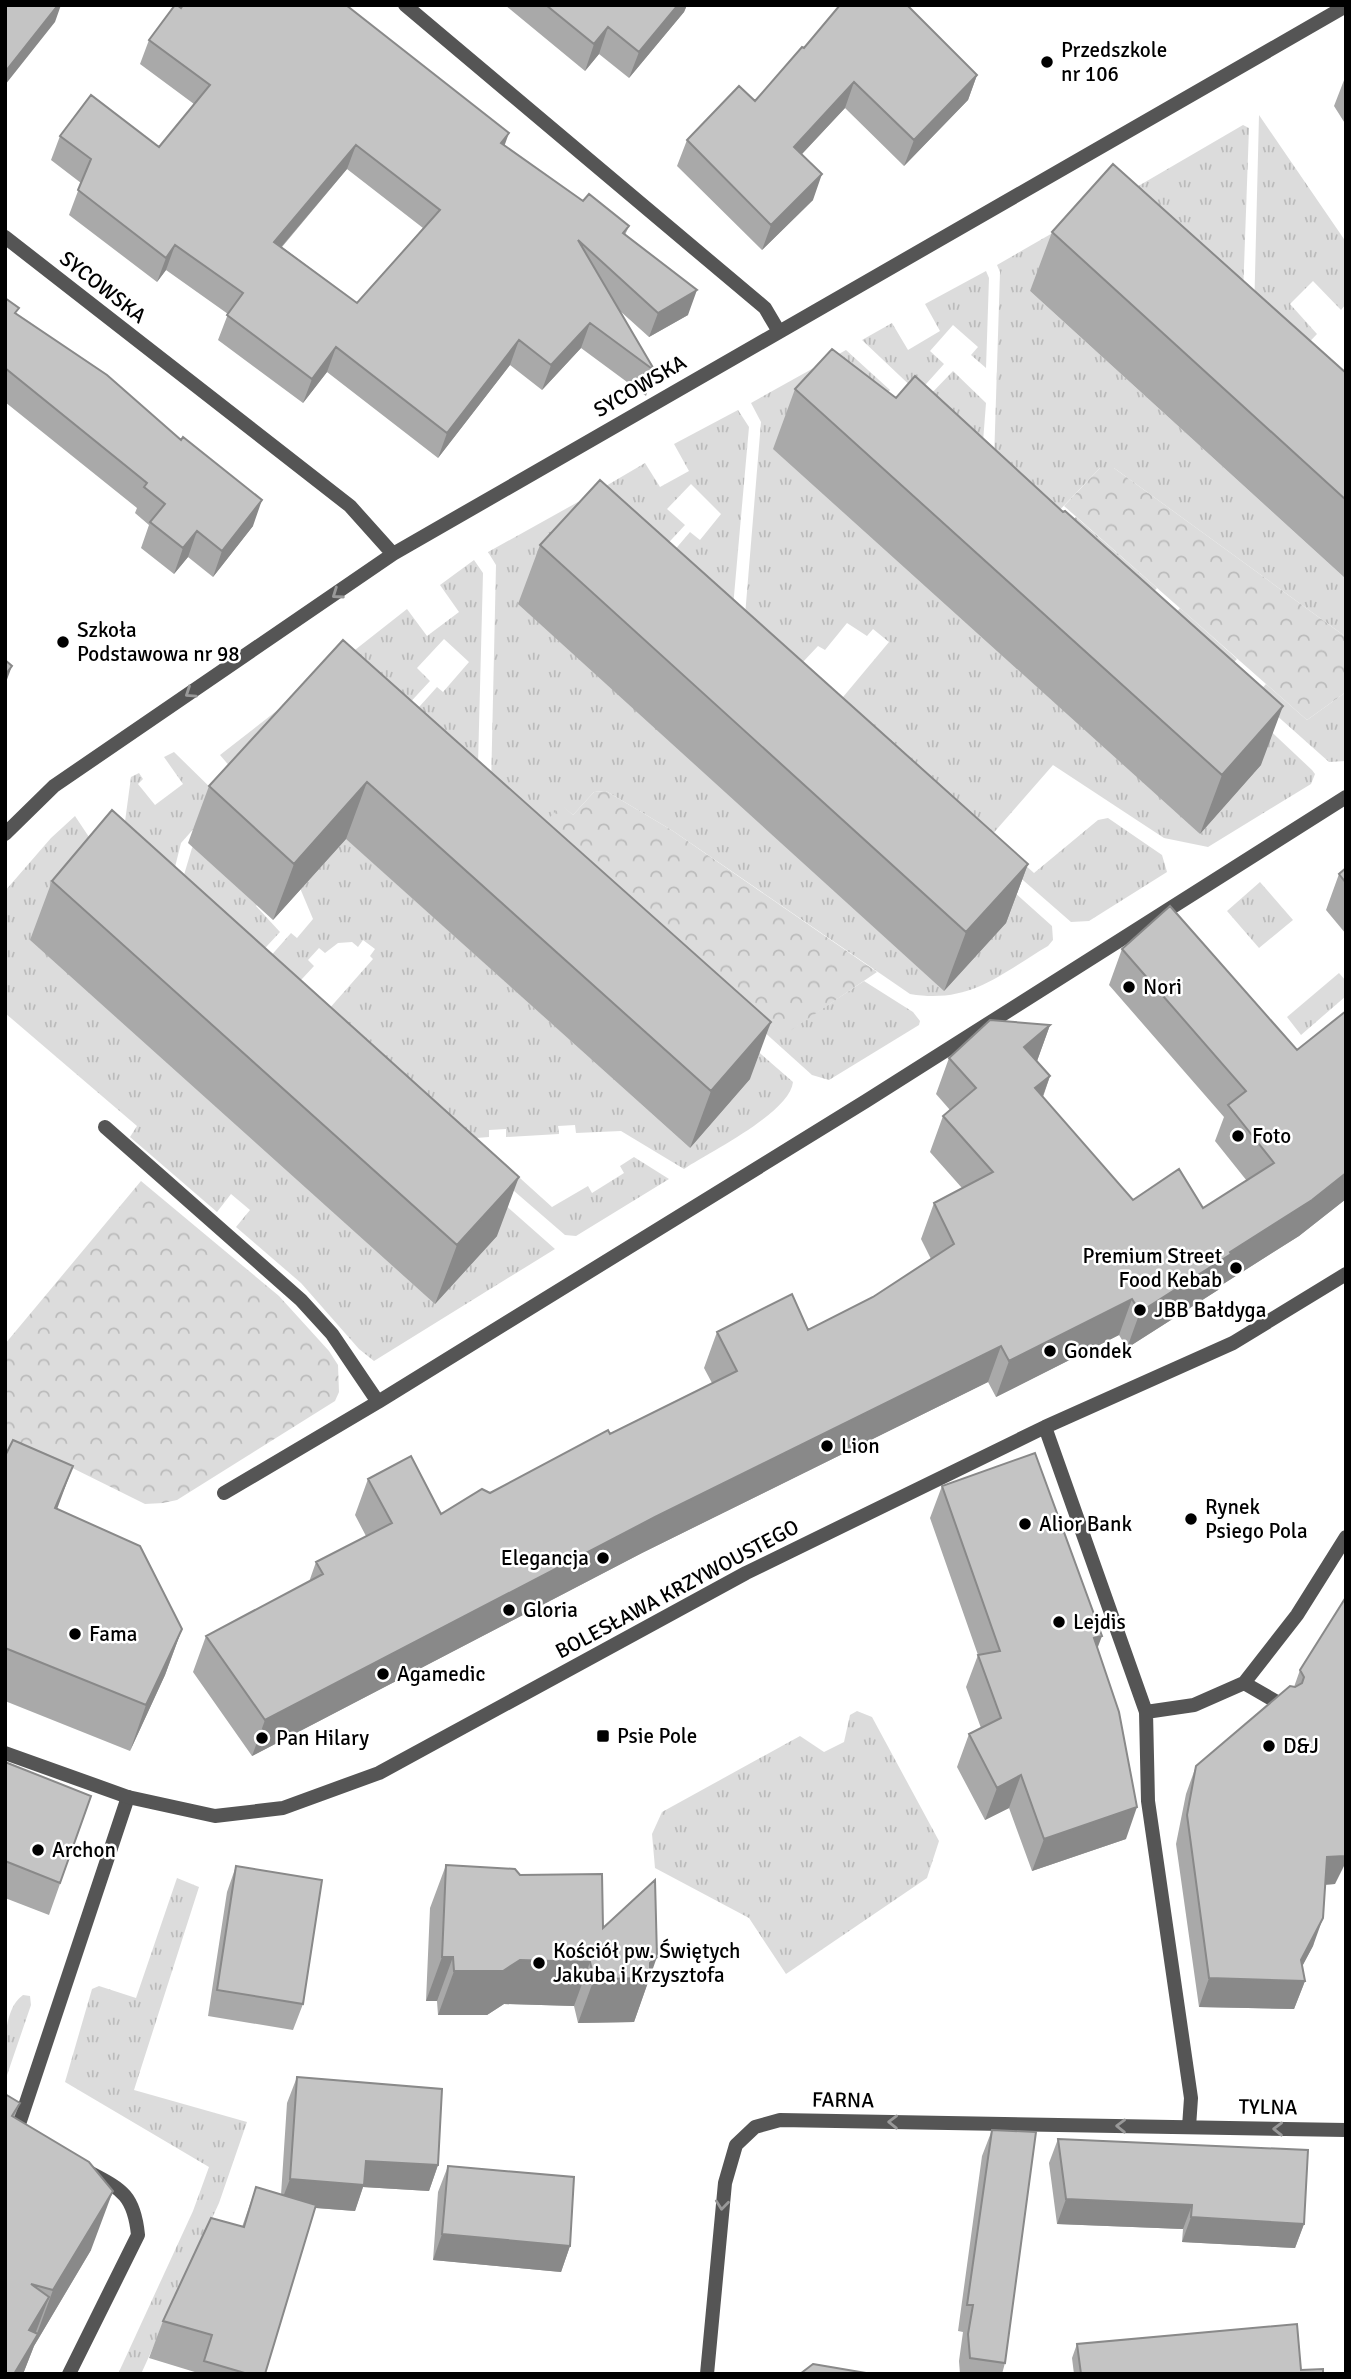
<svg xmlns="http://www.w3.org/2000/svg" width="1351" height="2379" font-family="Signika,sans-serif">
<defs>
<pattern id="grass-tufts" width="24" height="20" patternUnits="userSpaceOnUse" patternTransform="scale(1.75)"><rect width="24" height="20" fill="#dcdcdc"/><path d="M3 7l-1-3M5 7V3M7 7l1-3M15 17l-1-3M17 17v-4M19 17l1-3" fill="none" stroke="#bbb"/></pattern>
<pattern id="park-crowns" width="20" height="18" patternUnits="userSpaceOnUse" patternTransform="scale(1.75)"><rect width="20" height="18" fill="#dcdcdc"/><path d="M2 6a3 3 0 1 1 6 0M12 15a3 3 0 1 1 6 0" fill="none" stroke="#bbb"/></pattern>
</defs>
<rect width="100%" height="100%" fill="#fff"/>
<!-- grass -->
<path fill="url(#grass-tufts)" d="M1259,115L1346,242V304L1341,310L1313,281L1290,304L1317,334L1297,355L1254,315Z
M1243,125L1249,128L1243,295L1128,192Z
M1110,200L1030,291L1346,579V637L1114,468H1100L1054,516L994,461L1000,272L997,265Z
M986,271L989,278L986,368L971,355L978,347L953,325L930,351L944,364L918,393L862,340L892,323L908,350L940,331L925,304Z
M846,350L890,390L869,414L1200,834L1261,765L1247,709L1312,770L1315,774L1311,784L1208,847L1164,838L1053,765L983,845L833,709L889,642L873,629L867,636L847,623L825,650L818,646L802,663L744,628L761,422L751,403Z
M953,371L986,403L983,442L927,398Z
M738,410L749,427L733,607L667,559L690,532L700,540L721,514L691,484L667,509L685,525L659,553L594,493L645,463L660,487L689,471L674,444Z
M578,502L1052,926L1053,940L1048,946C999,975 970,1004 910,994L673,831L606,791L594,792L573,815L562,806L547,821L548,837L491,787L496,565L488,552Z
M1076,517L1157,588L1148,599L1066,526Z
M474,560L483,573L478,765L411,716L437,687L443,692L469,662L444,639L417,668L430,681L404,709L346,657L407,609L427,636L459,612L440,585Z
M1180,608L1237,659L1226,670L1170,620Z
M333,667L262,763L690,1148L737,1033L793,1082C790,1113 709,1152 684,1169L621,1131L576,1133L575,1125L558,1126L559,1134L506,1137V1129L489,1130V1137L476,1138L321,1018L373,959L370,956L375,949L363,940L358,947L352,942L338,943L325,953L319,948L308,960L314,966L289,993L261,967L291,933L297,938L313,919L276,831L243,782L220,755Z
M1266,684L1307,720L1346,692V761L1329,762L1255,696Z
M174,752L221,798L181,843L170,887L122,844L131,777L139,773L143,779L138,784L155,805L183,784L164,757Z
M229,806L268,840L294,897L278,882L256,906L280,932L254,960L178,895L192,848Z
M75,816L89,837L555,1249L374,1361L359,1349L301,1283L236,1227L250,1210L231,1194L217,1212L130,1137L137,1126L5,1013V891L51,838Z
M1108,818L1162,855L1167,872L1089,921L1071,922L999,859L1007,849L1034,873L1098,820Z
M1260,882L1293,920L1259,948L1227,911Z
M1339,973L1346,981V996L1301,1035L1287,1017Z
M864,981L913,1012L920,1021L919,1025L829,1080L812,1075L743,1013L750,1005L784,1034Z
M634,1157L669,1179L576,1236L565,1235L491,1171L500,1160L552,1207L588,1186L592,1193L624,1173L620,1166Z
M857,1711L872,1717L939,1841L927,1878L786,1974L749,1918L655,1868L652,1834L662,1812L800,1736L824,1752L844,1742L850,1715Z
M177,1878L199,1887L134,2090L247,2122L219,2203L141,2374H118L193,2211L209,2167L65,2082L92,1989L99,1986L136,1998Z
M23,1995L30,1996L31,2005L5,2081C5,2057 1,2010 23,1995Z"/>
<!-- park -->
<path fill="url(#park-crowns)" d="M1100,468H1114L1346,637V692L1307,720L1064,506Z
M606,791L673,831L877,972L784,1035L546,821L562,805L573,815L594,792Z
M141,1181L279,1296L329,1351L338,1365L339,1392L335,1401L177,1500L163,1503L145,1504L24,1444L11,1463L5,1458V1344Z"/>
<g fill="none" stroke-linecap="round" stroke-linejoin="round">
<!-- lane -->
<path stroke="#555" stroke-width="14" d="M16,2133L128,1797
M69,2374L138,2235C134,2194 121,2189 87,2171"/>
<!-- street -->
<path stroke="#555" stroke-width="14" d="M405,5L765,308L778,330
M5,237L350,506L393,554
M5,834L54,786L393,554L1346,6
M105,1127L301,1300L332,1334L378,1402L866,1101L1346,797
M1045,1427L1146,1712L1148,1801L1191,2098L1189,2127
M224,1493L378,1402
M1244,1683L1284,1706
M1146,1712L1194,1705L1244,1683L1297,1615L1346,1537
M5,1753L128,1797L215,1816L283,1808L379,1773L746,1573L1045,1427L1233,1343L1346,1274
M707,2374L725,2183L736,2145L755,2127L780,2120L1346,2130"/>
</g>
<!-- wall -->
<path fill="#a9a9a9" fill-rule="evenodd" d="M505,5H687L684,12L629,78L599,54L585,71Z
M181,8L504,145L583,201L629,226L625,235L688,315L649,337L619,310L655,371L646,396L581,348L542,390L510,365L438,458L327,372L303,403L218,340L228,314L166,270L157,282L69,215L81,183L51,160L60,136L159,147L194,104L140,64L149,40ZM347,169L423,228L357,303L282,247Z
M804,48L977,75L968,100L904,166L845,108L802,154L813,200L762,250L677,166L687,140L755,101Z
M1346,75V125L1334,106Z
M1052,232L1346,373V579L1030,291Z
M5,298L17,314L253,526L213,577L188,557L174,574L141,548L149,525L135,513L137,508L5,402Z
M795,389L1261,765L1200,834L773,449Z
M540,545L1028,864L1006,923L944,991L518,604Z
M343,640L750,1079L690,1148L346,839L273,920L188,843L209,786Z
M1346,868V934L1326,910L1339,874Z
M52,881L497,1236L435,1304L30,940Z
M1122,949L1297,1050L1346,1011V1199L1299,1236L1220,1286L1218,1290L1127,1348L1119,1335L996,1397L988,1382L642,1553L252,1756L193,1672L206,1636L309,1582L316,1562L366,1536L355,1515L368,1479L441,1514L490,1493L712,1383L704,1368L717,1332L808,1330L873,1297L931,1259L921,1239L934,1203L962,1188L930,1152L943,1116L950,1110L936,1094L949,1058L1050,1025L1037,1061L1050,1076L1043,1097L1133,1200L1203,1208L1247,1181L1215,1141L1224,1117L1109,985Z
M5,1456L57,1509L182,1629L165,1675L130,1751L5,1701Z
M942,1486L1097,1648L1126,1839L1032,1871L1009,1808L985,1820L957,1767L969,1734L981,1728L966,1687L978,1655L930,1518Z
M1346,1597L1335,1884L1325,1885L1313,1946L1302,1966L1305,1981L1294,2009L1199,2007L1176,1844L1186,1794L1196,1766L1294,1687L1300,1670Z
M5,1762L91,1796L49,1915L5,1898Z
M446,1865L603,1928L650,1976L634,2022L578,2023L574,2006L504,2004L487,2015H438L437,2001H426L430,1908Z
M236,1866L303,2004L293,2030L208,2016L227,1892Z
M297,2077L438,2165L429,2191L363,2187L355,2211L315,2208L265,2374H198V2373L149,2358L163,2321L242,2227L256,2187L281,2195L287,2103Z
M5,2094L20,2103L14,2118L91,2250L34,2346L23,2374H5Z
M992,2130L1005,2363L1002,2374H960L959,2361L963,2332L958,2331L982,2156Z
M1058,2139L1304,2224L1295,2248L1182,2242L1183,2229L1057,2224L1049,2163Z
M448,2166L570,2246L561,2272L433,2260L438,2192Z
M1077,2344L1301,2370L1323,2374H1074L1072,2358Z"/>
<!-- shaded-wall -->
<path fill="#898989" d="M58,5H61L55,22L5,85V72Z
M678,5H687L684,12L629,78L639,52Z
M608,27L599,54L585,71L594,44Z
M977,75L968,100L904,166L914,140Z
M854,82L845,108L785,172L794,147Z
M509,133L500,158L501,143Z
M356,145L347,169L265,266L274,242Z
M822,174L813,200L762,250L771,225Z
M175,245L166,270L157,282L166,258Z
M697,290L688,315L649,337L658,313Z
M590,323L581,348L542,390L551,365Z
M519,340L510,365L438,458L447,433Z
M336,347L327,372L303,403L312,379Z
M262,500L253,526L213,577L222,551Z
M197,531L188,557L174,574L183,548Z
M12,666L5,685V675Z
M1283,706L1261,765L1200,834L1222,775Z
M367,782L346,839L273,920L294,864Z
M1028,864L1006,923L944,991L966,932Z
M771,1022L750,1079L690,1148L711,1091Z
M1050,1025L1037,1061L1024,1047Z
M1050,1076L1037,1112L1035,1088Z
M1346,1173V1199L1299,1236L1220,1286L1218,1290L1127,1348L1140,1312Z
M519,1177L497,1236L435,1304L457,1245Z
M1132,1299L1119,1335L996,1397L1009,1361Z
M1001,1346L988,1382L642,1553L252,1756L265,1720L655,1517Z
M73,1466L56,1512L55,1508Z
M182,1629L165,1675L130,1751L146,1705Z
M1102,1636L1090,1668L1094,1638Z
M1021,1775L1009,1808L985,1820L997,1788Z
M1137,1807L1126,1839L1032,1871L1044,1839Z
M1346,1855V1862L1335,1884L1316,1885L1327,1857Z
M1323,1918L1313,1946L1295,1980L1305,1981L1294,2009L1199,2007L1209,1978L1301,1960Z
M442,1957H453L437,2001H426Z
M657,1957L634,2022L578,2023L594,1979L650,1963Z
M520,1960L590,1962L574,2006L504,2004L487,2015H438L454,1971Z
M366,2161L438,2165L429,2191L363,2187L355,2211L280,2205L290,2179Z
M113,2191L91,2250L34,2346L23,2374H13L29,2330L49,2297L31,2345L35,2339L53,2290Z
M1066,2199L1192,2205L1183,2229L1057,2224Z
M1191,2217L1304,2224L1295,2248L1182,2242Z
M442,2234L570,2246L561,2272L433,2260Z"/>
<!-- building -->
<path fill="#c4c4c4" stroke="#898989" stroke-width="2" fill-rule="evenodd" d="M5,5H58L5,72Z
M175,5H177L181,8L183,5H346L509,133L501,143L583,201L589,194L629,226L623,233L697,290L658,313L578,240L655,371L590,323L551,365L519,340L447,433L336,347L312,379L227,315L243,293L175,245L166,258L78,190L91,159L60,136L91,95L159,147L210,85L149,40ZM356,145L440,210L357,303L274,242Z
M546,5H678L639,52L608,27L594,44Z
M840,5H907L977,75L914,140L854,82L794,147L822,174L771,225L687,140L739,86L755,101L802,47L804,48Z
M1113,164L1346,373V500L1052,232Z
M5,298L19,308L15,313L107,375L181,440L183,437L262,500L222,551L197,531L183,548L150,522L165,504L144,487L147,483L5,368Z
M832,349L896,398L915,376L1063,512L1065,511L1283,706L1222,775L795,389Z
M600,480L1028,864L966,932L540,545Z
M343,640L771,1022L711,1091L367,782L294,864L209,786Z
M5,660L12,666L5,675Z
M112,810L519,1177L457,1245L52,881Z
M1346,868V883L1339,874Z
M1170,906L1297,1050L1346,1011V1173L1312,1200L1230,1252L1231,1254L1140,1312L1132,1299L1009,1361L1001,1346L655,1517L265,1720L206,1636L323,1574L316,1562L392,1523L368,1479L411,1456L441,1514L482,1489L490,1493L608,1430L610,1434L737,1371L717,1332L792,1294L808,1330L873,1297L954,1244L934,1203L993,1172L943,1116L976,1088L949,1058L990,1020L1050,1025L1024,1047L1050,1076L1035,1088L1133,1200L1179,1169L1203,1208L1274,1163L1228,1105L1246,1091L1122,949Z
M13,1440L73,1466L55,1508L140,1546L182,1629L146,1705L5,1648V1456Z
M1035,1453L1102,1636L1094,1638L1119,1712L1137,1807L1044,1839L1021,1775L997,1788L969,1734L1001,1718L978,1655L1000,1651L942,1486Z
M1346,1597V1855L1345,1856L1327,1857L1323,1918L1301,1960L1305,1981L1209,1978L1187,1815L1196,1766L1290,1686L1295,1687L1302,1683L1304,1677L1300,1670Z
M5,1762L91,1796L60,1883L5,1861Z
M446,1865L515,1869L520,1875L602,1874L603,1928L655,1880L657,1957L650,1963V1978L594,1979L590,1962L520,1960L503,1971H454L453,1957H442Z
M236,1866L322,1880L303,2004L217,1990Z
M297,2077L442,2089L438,2165L366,2161L364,2185L290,2179Z
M5,2094L20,2103L12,2116L89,2162L113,2191L53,2290L31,2284L49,2297L29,2330L38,2334L14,2374H5Z
M992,2130L1036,2132L1005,2363L970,2358L968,2334L973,2305H967Z
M1058,2139L1308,2150L1304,2224L1191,2217L1192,2205L1066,2199Z
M448,2166L574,2177L570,2246L442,2234Z
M256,2187L316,2205L265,2374H248L204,2361L212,2335L163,2321L211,2218L244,2227Z
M1297,2324L1301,2370L1323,2369V2374H1081L1077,2344Z
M813,2364L872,2374H800Z"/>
<!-- one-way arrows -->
<defs><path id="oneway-chevron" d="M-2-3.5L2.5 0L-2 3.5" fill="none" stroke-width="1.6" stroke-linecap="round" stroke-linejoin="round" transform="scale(1.75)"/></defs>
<g stroke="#999">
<use href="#oneway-chevron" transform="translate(337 594) rotate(145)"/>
<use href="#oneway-chevron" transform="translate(190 693) rotate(146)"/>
<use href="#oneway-chevron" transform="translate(893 2122) rotate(-179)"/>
<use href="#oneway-chevron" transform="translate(1121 2126) rotate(-179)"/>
<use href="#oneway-chevron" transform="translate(1278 2129) rotate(-179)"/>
<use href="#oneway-chevron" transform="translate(722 2205) rotate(96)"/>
</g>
<!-- markers -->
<g fill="#000" stroke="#fff" stroke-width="2.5">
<circle cx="1047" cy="62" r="7"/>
<circle cx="63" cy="642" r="7"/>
<circle cx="1129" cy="987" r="7"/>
<circle cx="1238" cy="1136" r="7"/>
<circle cx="1236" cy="1268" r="7"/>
<circle cx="1140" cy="1310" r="7"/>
<circle cx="1050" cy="1351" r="7"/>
<circle cx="827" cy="1446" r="7"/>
<circle cx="1191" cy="1519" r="7"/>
<circle cx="1025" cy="1524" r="7"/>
<circle cx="603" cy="1558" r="7"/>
<circle cx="509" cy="1610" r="7"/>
<circle cx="1059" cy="1622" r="7"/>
<circle cx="75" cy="1634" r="7"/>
<circle cx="383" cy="1674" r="7"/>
<rect x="596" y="1729" width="14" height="14" rx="3.5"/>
<circle cx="262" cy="1738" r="7"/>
<circle cx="1269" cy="1746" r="7"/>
<circle cx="38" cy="1850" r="7"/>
<circle cx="539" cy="1963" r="7"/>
</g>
<g text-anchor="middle" stroke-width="5" stroke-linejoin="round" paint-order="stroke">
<!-- poi labels -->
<g font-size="21" fill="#000" stroke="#fff" text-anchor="start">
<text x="1061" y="57">Przedszkole<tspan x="1061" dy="24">nr 106</tspan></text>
<text x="77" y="637">Szkoła<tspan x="77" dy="24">Podstawowa nr 98</tspan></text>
<text x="1143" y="994">Nori</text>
<text x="1252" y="1143">Foto</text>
<text x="1222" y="1263" text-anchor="end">Premium Street<tspan x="1222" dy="24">Food Kebab</tspan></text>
<text x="1154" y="1317">JBB Bałdyga</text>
<text x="1064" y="1358">Gondek</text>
<text x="841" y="1453">Lion</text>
<text x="1205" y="1514">Rynek<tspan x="1205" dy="24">Psiego Pola</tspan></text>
<text x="1039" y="1531">Alior Bank</text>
<text x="589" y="1565" text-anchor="end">Elegancja</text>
<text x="523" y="1617">Gloria</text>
<text x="1073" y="1629">Lejdis</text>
<text x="89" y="1641">Fama</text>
<text x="397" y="1681">Agamedic</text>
<text x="617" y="1743">Psie Pole</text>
<text x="276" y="1745">Pan Hilary</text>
<text x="1283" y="1753">D&amp;J</text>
<text x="52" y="1857">Archon</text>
<text x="553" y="1958">Kościół pw. Świętych<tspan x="553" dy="24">Jakuba i Krzysztofa</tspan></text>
</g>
<!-- street labels -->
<g font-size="21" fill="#000" stroke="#fff">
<text transform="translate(103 287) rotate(38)" y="7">SYCOWSKA</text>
<text transform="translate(640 386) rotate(-30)" y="7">SYCOWSKA</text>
<text transform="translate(677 1589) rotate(-28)" y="7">BOLESŁAWA KRZYWOUSTEGO</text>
<text transform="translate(843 2100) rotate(1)" y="7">FARNA</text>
<text transform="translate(1268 2107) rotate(1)" y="7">TYLNA</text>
</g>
</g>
<!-- border -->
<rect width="1351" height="2379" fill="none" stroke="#000000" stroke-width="14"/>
</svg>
